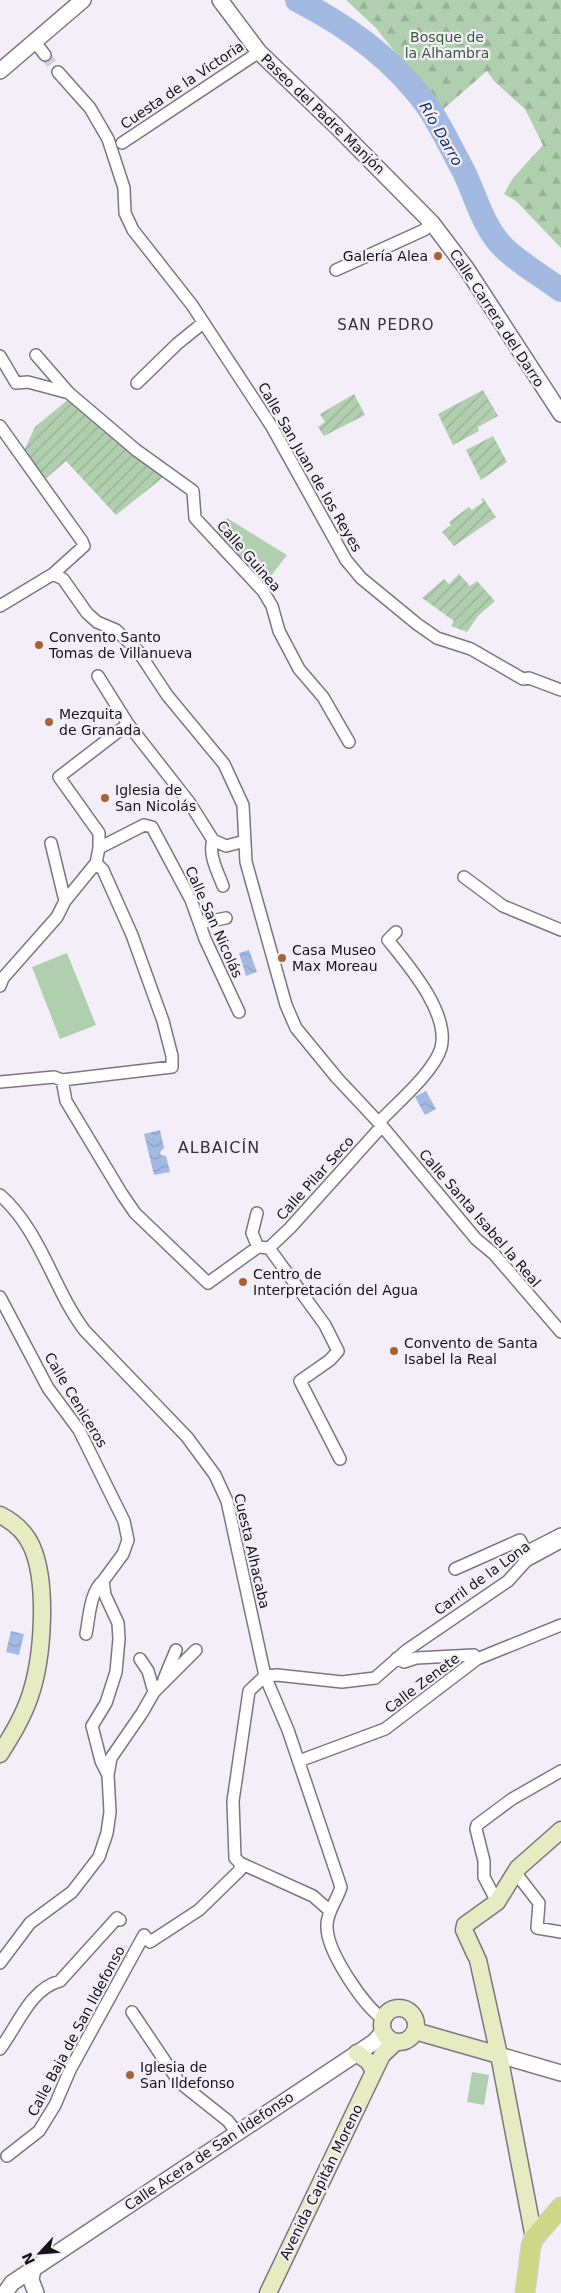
<svg xmlns="http://www.w3.org/2000/svg" width="561" height="2293" font-family="'DejaVu Sans',sans-serif">
<defs>
<pattern id="forest-firs" width="22" height="20" patternUnits="userSpaceOnUse" patternTransform="scale(1.25)"><rect width="22" height="20" fill="#b0cfae"/><path d="M5 1l3.5 6h-7zM16 11l3.5 6h-7z" fill="#97b195"/></pattern>
<pattern id="garden-furrows" width="10" height="10" patternUnits="userSpaceOnUse" patternTransform="scale(1.25)"><rect width="10" height="10" fill="#b0cfae"/><path d="M-1 1l2-2M0 10L10 0M9 11l2-2" fill="none" stroke="#97b195"/></pattern>
<pattern id="water-waves" width="16" height="10" patternUnits="userSpaceOnUse" patternTransform="scale(1.25)"><rect width="16" height="10" fill="#a2bae1"/><path d="M0 5q4-4 8 0t8 0" fill="none" stroke="#8b9fc0"/></pattern>
</defs>
<rect width="100%" height="100%" fill="#f4eef9"/>
<!-- grass -->
<path fill="#b0cfae" d="M227,518L287,555L264,585L214,534Z
M67,953L96,1025L60,1039L32,967Z
M472,2072L489,2075L484,2105L467,2102Z"/>
<!-- forest -->
<path fill="url(#forest-firs)" d="M346,0H561V248L516,201L504,194L513,178L543,145L525,109L494,81L487,71L441,111L376,28Z"/>
<!-- garden -->
<path fill="url(#garden-furrows)" d="M483,390L498,416L478,427L479,431L453,445L438,414Z
M354,394L365,415L324,436L318,427L325,422L320,414Z
M70,398L165,476L116,515L66,461L43,481L23,453L35,427Z
M493,436L507,462L481,480L466,450Z
M483,498L496,517L454,546L442,532L451,525L449,522L469,507L472,510L483,502L481,499Z
M459,574L470,586L477,581L495,601L478,616L467,632L451,626L454,621L422,598L444,579L449,584Z"/>
<!-- water -->
<path fill="url(#water-waves)" d="M249,950L257,972L246,976L239,953Z
M426,1091L436,1109L425,1115L415,1097Z
M160,1130L164,1148L160,1152L161,1155L166,1156L170,1172L154,1175L144,1134Z
M11,1631L24,1634L19,1655L6,1652Z"/>
<g fill="none" stroke-linecap="round" stroke-linejoin="round">
<!-- river -->
<path stroke="#a2bae1" stroke-width="24" d="M297,0C346,25 393,59 426,104C440,124 451,148 463,170C476,196 482,225 503,247C519,263 542,276 561,290"/>
<!-- minor-tunnel -->
<path stroke="#d3cdd7" stroke-width="11" stroke-dasharray="11 5.5" stroke-linecap="butt" d="M45,55L58,72"/>
<defs>
<path id="minor" d="M35,42L45,55
M58,72L90,108L108,139L124,188L125,213L133,230L192,305L272,427L346,560L361,578L417,624L437,638L471,649L523,679L529,678L561,690
M122,143L259,52
M336,270L424,230L432,223
M36,355L69,393
M0,356L16,383
M16,383L28,382L69,393L136,450L193,491L195,518L263,591L272,606L279,631L299,669L323,697L349,742
M137,383L177,344L203,323
M0,426L82,541L84,546L53,574L0,606
M53,574L63,579L87,613L97,622L116,630L138,651L167,695L224,764L243,805L246,862L286,1005L296,1028L337,1078L382,1126L476,1239L494,1254L561,1332
M98,676L128,724L189,802L213,840L226,846L245,841
M213,840C208,855 218,872 223,886
M51,843L65,901
M99,848V833L59,777L128,724
M464,877L503,906L561,930
M200,923L226,918
M0,986L3,978L57,917L65,901L96,863
M62,1080L66,1101L122,1194L135,1213L208,1283L258,1247L269,1248
M0,1082L54,1077L62,1080L172,1067V1056L163,1021L132,935L103,870L96,863L99,848L144,825L152,827L191,900L205,939L239,1012
M379,1122C396,1104 434,1072 441,1048C450,1013 408,965 388,940L396,932
M0,1195C41,1231 53,1289 85,1331L187,1437L215,1475L227,1501L265,1676L288,1730L341,1887C337,1901 326,1913 327,1927C327,1952 364,2006 383,2019
M257,1213L252,1233L258,1247
M269,1248L325,1325L338,1351L330,1360L300,1381L340,1459
M269,1248L290,1228L382,1126
M0,1297L48,1388L79,1430L124,1521L128,1540L123,1554L103,1581L105,1595L118,1623L119,1639L116,1672L106,1703L92,1726L101,1761L108,1775L110,1812L107,1833L99,1857L72,1892L30,1923L0,1963
M455,1569L520,1540L526,1552L561,1534
M86,1634C89,1619 90,1591 103,1581
M397,1658L404,1662L416,1658L474,1655L477,1659
M140,1659L148,1671L154,1692
M265,1676L277,1675L342,1682L375,1678L407,1650L508,1581L526,1561L561,1542
M265,1676L249,1691L233,1801L235,1858L240,1863L313,1896L330,1911
M164,1679L176,1650
M299,1761L385,1729L477,1659L561,1625
M108,1775L111,1758L142,1713L154,1692L196,1650
M515,1872L539,1903L537,1928L561,1932
M497,1902L484,1877V1861L476,1829L477,1825L512,1799L561,1771
M132,2012L179,2082L228,2121L237,2133
M0,2049C18,2025 30,1989 60,1981L117,1918L120,1920
M7,2156L39,2131L55,2105L70,2070L144,1935L150,1942L199,1910L240,1870V1863"/>
<path id="tertiary" d="M220,0L259,52L335,125L432,223L466,268L561,414
M0,71L83,0
M499,2055L561,2073
M33,2269L31,2280L36,2293
M5,2293L12,2283L33,2269L374,2042L383,2032"/>
<path id="secondary" d="M0,1515C14,1522 26,1533 32,1547C48,1584 43,1658 30,1696C23,1717 12,1735 0,1754
M476,1956L464,1930L465,1925L497,1902L518,1868L561,1830
M478,1960L499,2055L534,2238
M382 2025a17 17 0 1 1 34 0a17 17 0 1 1-34 0Z
M415,2031L499,2055
M357,2053L369,2062L374,2072
M268,2293L382,2055L396,2042"/>
<path id="primary" d="M525,2293L531,2246L534,2238L561,2207"/>
</defs>
<!-- minor casing -->
<use href="#minor" stroke="#7c7680" stroke-width="14"/>
<!-- tertiary casing -->
<use href="#tertiary" stroke="#7c7680" stroke-width="18"/>
<!-- secondary casing -->
<use href="#secondary" stroke="#7c7680" stroke-width="19"/>
<!-- primary casing -->
<use href="#primary" stroke="#d0d0d1" stroke-width="21"/>
<!-- minor -->
<use href="#minor" stroke="#fff" stroke-width="11"/>
<!-- tertiary -->
<use href="#tertiary" stroke="#fff" stroke-width="15"/>
<!-- secondary -->
<use href="#secondary" stroke="#e6ecc2" stroke-width="16"/>
<!-- primary -->
<use href="#primary" stroke="#ccd886" stroke-width="19"/>
</g>
<!-- markers -->
<g fill="#a76333" stroke="#f4eef9" stroke-width="2">
<circle cx="438" cy="256" r="5"/>
<circle cx="39" cy="645" r="5"/>
<circle cx="49" cy="722" r="5"/>
<circle cx="105" cy="798" r="5"/>
<circle cx="282" cy="958" r="5"/>
<circle cx="243" cy="1282" r="5"/>
<circle cx="394" cy="1351" r="5"/>
<circle cx="130" cy="2075" r="5"/>
</g>
<g text-anchor="middle" stroke-width="4.5" stroke-linejoin="round" paint-order="stroke">
<!-- park labels -->
<g font-size="14" fill="#326131" stroke="#f4eef9">
<text x="447" y="42">Bosque de<tspan x="447" dy="16">la Alhambra</tspan></text>
</g>
<!-- street labels -->
<g font-size="14" fill="#161418" stroke="#f4eef9">
<text transform="translate(182 85) rotate(-34)" y="5">Cuesta de la Victoria</text>
<text transform="translate(323 114) rotate(44)" y="5">Paseo del Padre Manjón</text>
<text transform="translate(497 318) rotate(57)" y="5">Calle Carrera del Darro</text>
<text transform="translate(310 467) rotate(60)" y="5">Calle San Juan de los Reyes</text>
<text transform="translate(249 556) rotate(49)" y="5">Calle Guinea</text>
<text transform="translate(214 922) rotate(66)" y="5">Calle San Nicolás</text>
<text transform="translate(315 1178) rotate(-48)" y="5">Calle Pilar Seco</text>
<text transform="translate(480 1218) rotate(49)" y="5">Calle Santa Isabel la Real</text>
<text transform="translate(76 1400) rotate(59)" y="5">Calle Ceniceros</text>
<text transform="translate(252 1551) rotate(77)" y="5">Cuesta Alhacaba</text>
<text transform="translate(482 1578) rotate(-36)" y="5">Carril de la Lona</text>
<text transform="translate(422 1683) rotate(-37)" y="5">Calle Zenete</text>
<text transform="translate(76 2031) rotate(-62)" y="5">Calle Baja de San Ildefonso</text>
<text transform="translate(209 2151) rotate(-34)" y="5">Calle Acera de San Ildefonso</text>
<text transform="translate(321 2182) rotate(-64)" y="5">Avenida Capitán Moreno</text>
</g>
<!-- poi labels -->
<g font-size="14" fill="#161418" stroke="#f4eef9" text-anchor="start">
<text x="428" y="261" text-anchor="end">Galería Alea</text>
<text x="49" y="642">Convento Santo<tspan x="49" dy="16">Tomas de Villanueva</tspan></text>
<text x="59" y="719">Mezquita<tspan x="59" dy="16">de Granada</tspan></text>
<text x="115" y="795">Iglesia de<tspan x="115" dy="16">San Nicolás</tspan></text>
<text x="292" y="955">Casa Museo<tspan x="292" dy="16">Max Moreau</tspan></text>
<text x="253" y="1279">Centro de<tspan x="253" dy="16">Interpretación del Agua</tspan></text>
<text x="404" y="1348">Convento de Santa<tspan x="404" dy="16">Isabel la Real</tspan></text>
<text x="140" y="2072">Iglesia de<tspan x="140" dy="16">San Ildefonso</tspan></text>
</g>
<!-- water labels -->
<g font-size="15" font-style="italic" fill="#1a3768" stroke="#f4eef9">
<text transform="translate(441 134) rotate(60)" y="5">Río Darro</text>
</g>
<!-- neighbourhood labels -->
<g font-size="15" letter-spacing="1" fill="#363139" stroke="#f4eef9">
<text x="386" y="330">SAN PEDRO</text>
</g>
<!-- quarter labels -->
<g font-size="16" letter-spacing="1" fill="#363139" stroke="#f4eef9">
<text x="219" y="1153">ALBAICÍN</text>
</g>
</g>
<!-- north arrow -->
<g transform="translate(40 2253) rotate(244)" stroke="#f4eef9" stroke-width="4" paint-order="stroke">
<path d="M0-4L9 19L0 12L-9 19Z" fill="#161418"/>
<text y="-8" font-size="14" font-weight="bold" text-anchor="middle" fill="#161418">N</text>
</g>
</svg>
